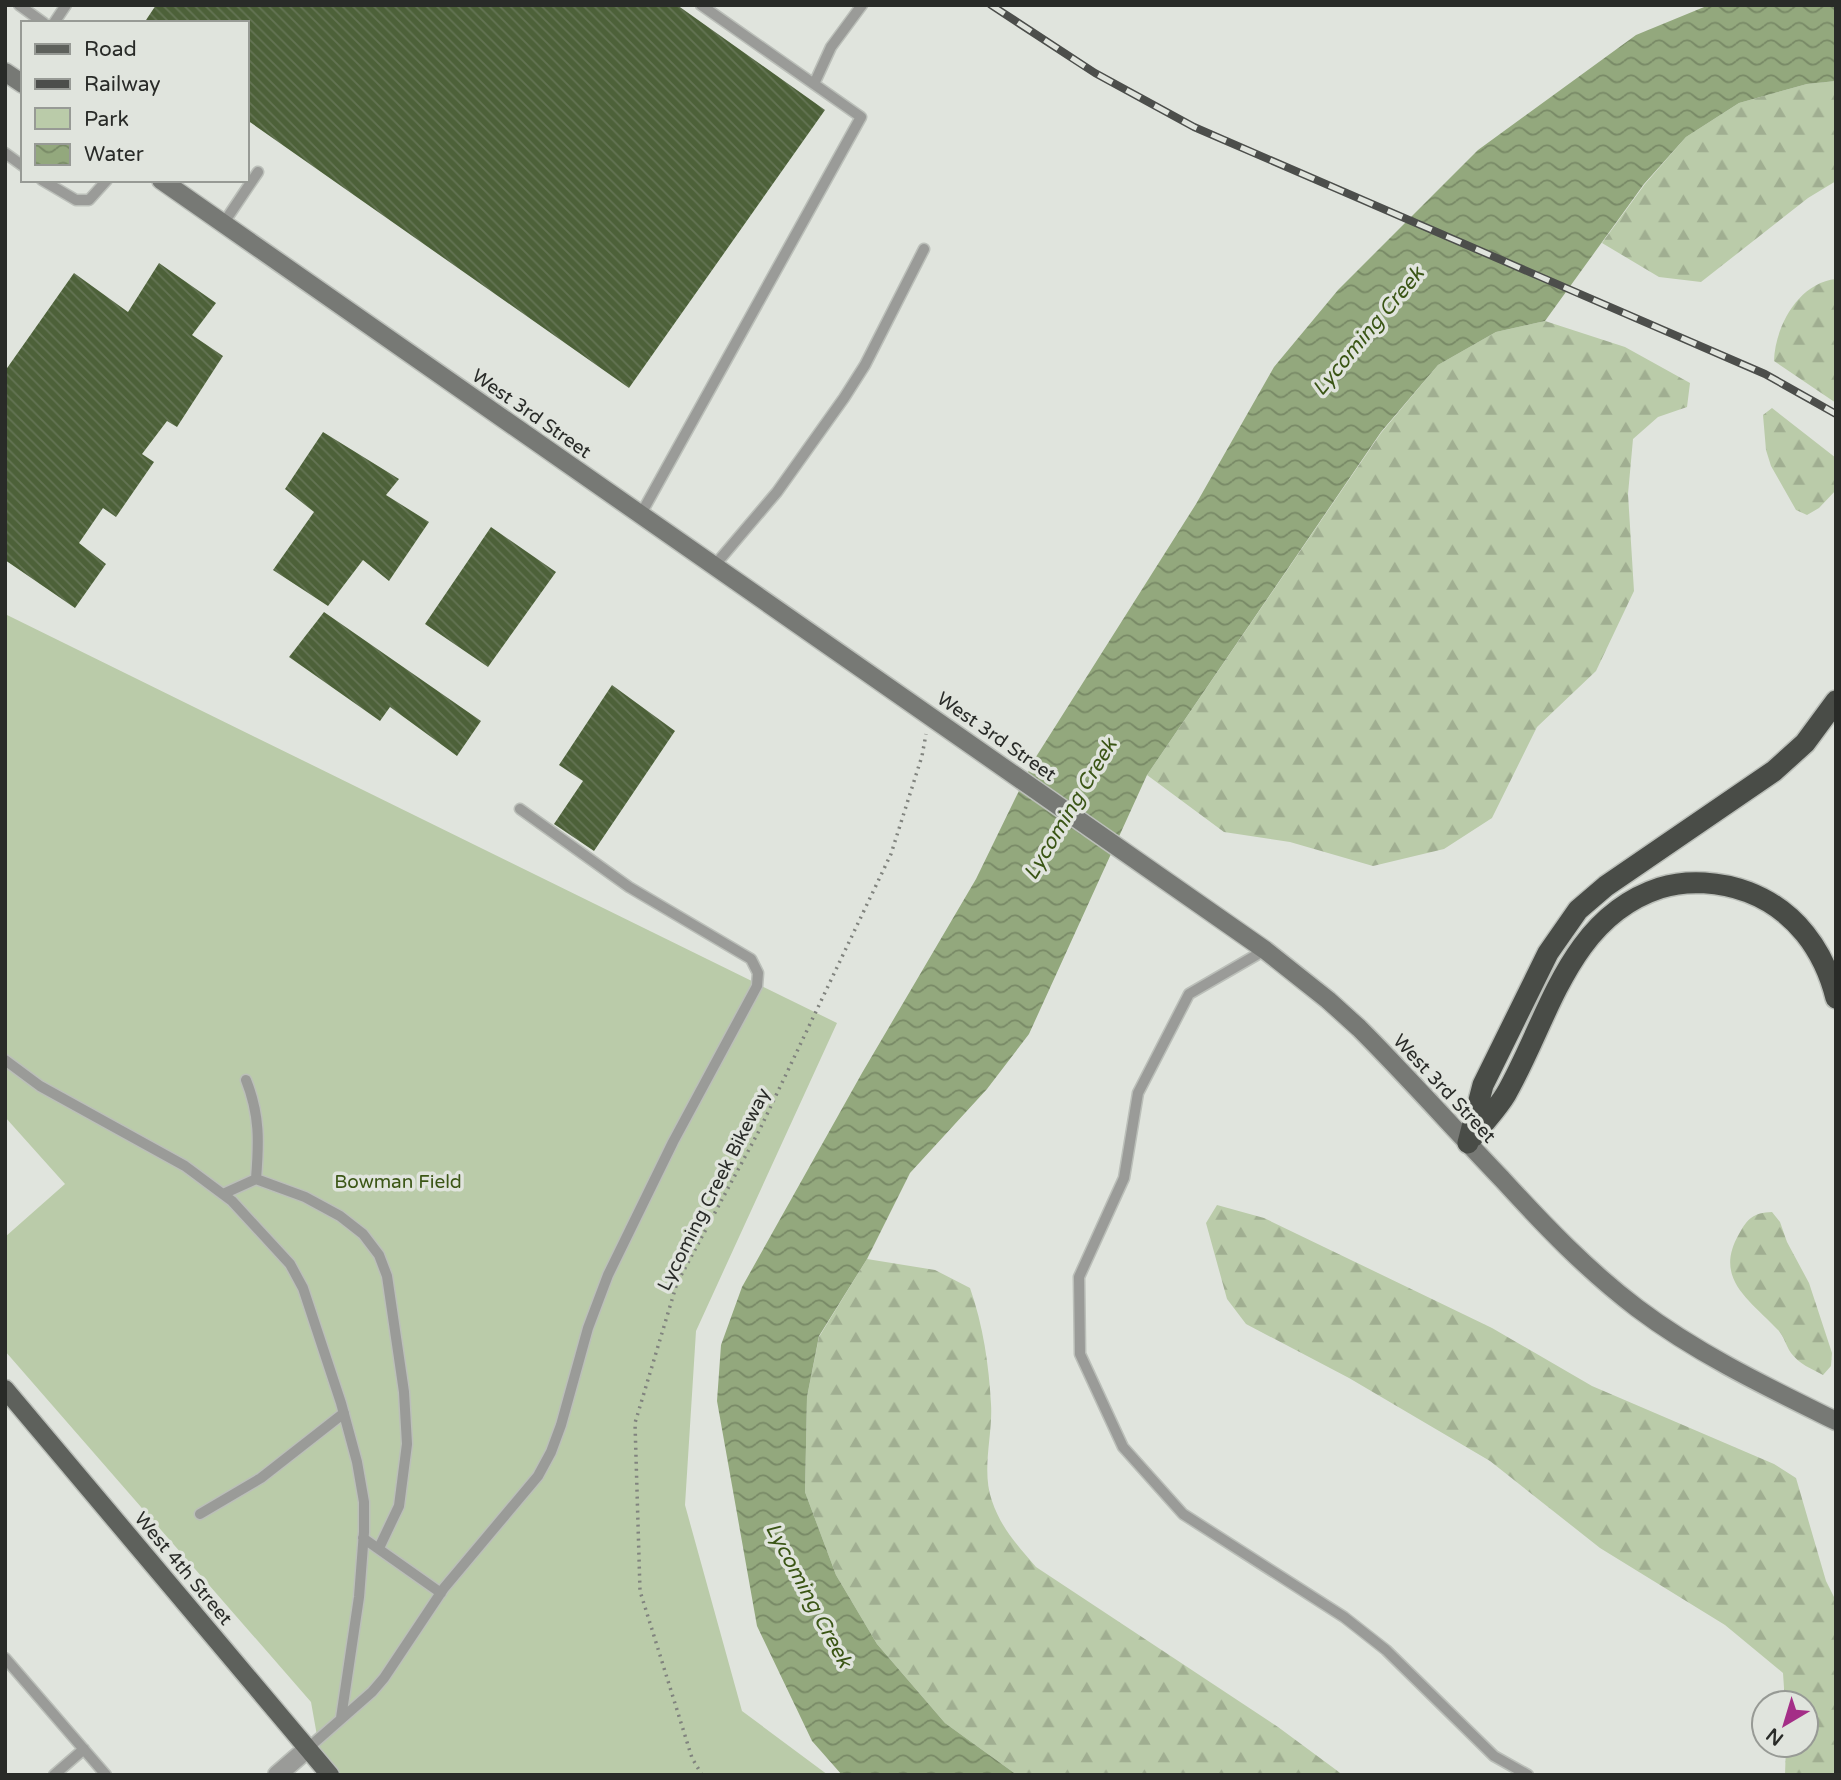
<svg xmlns="http://www.w3.org/2000/svg" width="1841" height="1780" font-family="'Varela Round',sans-serif">
<defs>
<pattern id="forest-firs" width="22" height="20" patternUnits="userSpaceOnUse" patternTransform="scale(1.75)"><rect width="22" height="20" fill="#bacba9"/><path d="M5 1l3.5 6h-7zM16 11l3.5 6h-7z" fill="#a0ae91"/></pattern>
<pattern id="water-waves" width="16" height="10" patternUnits="userSpaceOnUse" patternTransform="scale(1.75)"><rect width="16" height="10" fill="#93a87d"/><path d="M0 5q4-4 8 0t8 0" fill="none" stroke="#788966"/></pattern>
<pattern id="building-back-hatch" width="6" height="6" patternUnits="userSpaceOnUse" patternTransform="scale(1.75)"><rect width="6" height="6" fill="#4d6139"/><path d="M-1 5l2 2M0 0l6 6M5-1l2 2" fill="none" stroke="#647454"/></pattern>
</defs>
<rect width="100%" height="100%" fill="#e0e4dd"/>
<!-- green -->
<path fill="#bacba9" d="M5,614L837,1023L696,1331L685,1505L742,1711L828,1775H324L311,1702L5,1351V1237L65,1184L5,1117Z"/>
<!-- forest -->
<path fill="url(#forest-firs)" d="M1836,81V181L1808,198L1701,282L1659,277L1602,243L1645,184L1686,137L1739,103L1807,84Z
M1836,279V403L1774,361C1775,327 1798,283 1836,279Z
M1545,321L1625,347L1690,383L1687,407L1658,417L1633,439L1628,494L1634,591L1596,671L1537,727L1492,818L1444,849L1373,866L1290,842L1224,832L1147,775L1381,433L1438,365L1496,332Z
M1772,408L1836,458V490L1819,508L1807,515L1796,510L1771,466L1766,450L1763,415Z
M1217,1205L1264,1218L1492,1328L1592,1386L1774,1464L1796,1478L1826,1581L1836,1601V1775H1785L1786,1745H1806V1703H1785L1783,1673L1725,1625L1600,1548L1490,1461L1349,1378L1246,1324L1227,1299L1206,1223Z
M1772,1212L1780,1222L1787,1242L1809,1283L1832,1353L1831,1366L1823,1375C1812,1369 1799,1364 1791,1353C1786,1346 1784,1336 1778,1330C1750,1300 1713,1279 1739,1234C1748,1218 1753,1213 1772,1212Z
M867,1259L935,1270L970,1288C983,1325 989,1365 991,1404C993,1435 981,1470 992,1501C1001,1528 1018,1546 1036,1567L1278,1727L1343,1775H1017L945,1723L877,1644L836,1575L805,1492L807,1397L819,1337Z"/>
<!-- water -->
<path fill="url(#water-waves)" d="M1709,5H1836V81L1807,84L1739,103L1686,137L1644,184L1545,321L1496,332L1438,365L1381,432L1147,775L1029,1034L987,1089L910,1173L867,1259L819,1336L807,1397L805,1492L836,1575L877,1644L945,1723L1017,1775H842L812,1741L757,1626L717,1401L721,1345L742,1287L862,1073L976,879L1034,760L1196,504L1274,367L1338,290L1478,150L1636,35Z"/>
<!-- building -->
<path fill="url(#building-back-hatch)" d="M156,5H677L825,110L629,388L247,120V23H144Z
M159,263L216,303L192,335L223,356L177,427L167,421L142,454L154,462L116,517L103,508L79,543L106,564L75,608L5,560V371L74,273L128,312Z
M323,432L399,479L386,495L429,522L389,581L363,560L328,606L273,570L314,512L285,489Z
M491,527L556,572L488,667L425,624Z
M324,612L481,721L457,756L390,707L380,721L289,657Z
M612,685L675,731L594,851L554,824L583,781L559,765Z"/>
<g fill="none" stroke-linecap="round" stroke-linejoin="round">
<defs>
<path id="lane" d="M19,5L44,23
M54,23L66,5
M814,84L831,47L862,5
M5,153L23,166
M42,180L76,200H89L107,180
M223,224L258,172
M641,514L861,117L701,5
M715,565L777,492L844,398L865,365L924,249
M1265,950L1189,994L1138,1093L1124,1178L1079,1277L1080,1354L1123,1447L1183,1514L1344,1617L1386,1650L1494,1756L1528,1775
M5,1060L40,1086L185,1166L232,1201L290,1264L303,1288L341,1403L357,1462L364,1502V1532L359,1597L341,1718
M246,1080C260,1115 259,1142 256,1179
M223,1194L256,1179L305,1197L340,1216L363,1234L379,1255L387,1276L404,1392L407,1444L399,1506L379,1548
M200,1514L261,1478L344,1413
M363,1538L441,1593
M5,1658L106,1775
M307,1749L372,1692L384,1678L444,1588L538,1476L551,1452L561,1425L588,1328L608,1275L673,1142L757,986L758,973L751,959L629,887L520,809
M54,1775L84,1749"/>
<path id="street" d="M277,1775L307,1749"/>
<path id="secondary" d="M5,72L23,84
M161,180L1265,950L1328,1000L1359,1028C1408,1077 1454,1129 1502,1179C1544,1225 1587,1270 1637,1308C1698,1354 1767,1387 1836,1421"/>
<path id="primary" d="M5,1389L330,1775"/>
<path id="highway" d="M1474,1136C1484,1122 1497,1109 1506,1094C1549,1019 1568,918 1660,888C1688,879 1721,882 1748,892C1795,910 1824,950 1836,998
M1468,1143L1483,1085L1548,953L1578,910L1606,886L1774,771L1805,743L1836,701"/>
</defs>
<!-- lane casing -->
<use href="#lane" stroke="#bbbfb9" stroke-width="13"/>
<!-- street casing -->
<use href="#street" stroke="#bbbfb9" stroke-width="21"/>
<!-- secondary casing -->
<use href="#secondary" stroke="#bbbfb9" stroke-width="21"/>
<!-- primary casing -->
<use href="#primary" stroke="#bbbfb9" stroke-width="21"/>
<!-- highway casing -->
<use href="#highway" stroke="#bbbfb9" stroke-width="24"/>
<!-- path -->
<path stroke="#80837e" stroke-width="3.5" stroke-dasharray="2 5" stroke-linecap="butt" d="M702,1775L692,1758L640,1591L635,1423L677,1283L760,1129L891,854L922,756L926,734"/>
<!-- lane -->
<use href="#lane" stroke="#9a9b98" stroke-width="10"/>
<!-- street -->
<use href="#street" stroke="#9a9b98" stroke-width="18"/>
<!-- secondary -->
<use href="#secondary" stroke="#777975" stroke-width="18"/>
<!-- primary -->
<use href="#primary" stroke="#5e615c" stroke-width="18"/>
<!-- highway -->
<use href="#highway" stroke="#494c47" stroke-width="21"/>
<defs>
<path id="rail" d="M991,5L1095,73L1194,127L1765,374L1836,414"/>
</defs>
<!-- rail casing -->
<use href="#rail" stroke="#4c4e4b" stroke-width="8"/>
<!-- rail -->
<use href="#rail" stroke="#e0e4dd" stroke-width="5" stroke-dasharray="16" stroke-linecap="butt"/>
</g>
<g text-anchor="middle" stroke-width="7" stroke-linejoin="round" paint-order="stroke">
<!-- street labels -->
<g font-size="19" fill="#292b28" stroke="#e0e4dd">
<text transform="translate(532 413) rotate(35)" y="7">West 3rd Street</text>
<text transform="translate(997 736) rotate(35)" y="7">West 3rd Street</text>
<text transform="translate(1445 1088) rotate(47)" y="7">West 3rd Street</text>
<text transform="translate(713 1189) rotate(-63)" y="7">Lycoming Creek Bikeway</text>
<text transform="translate(184 1568) rotate(50)" y="7">West 4th Street</text>
</g>
<!-- park labels -->
<g font-size="19" fill="#3b5616" stroke="#e0e4dd">
<text x="398" y="1188">Bowman Field</text>
</g>
<!-- water labels -->
<g font-size="21" font-style="italic" fill="#3a5515" stroke="#e0e4dd">
<text transform="translate(1368 331) rotate(-50)" y="7">Lycoming Creek</text>
<text transform="translate(1070 809) rotate(-59)" y="7">Lycoming Creek</text>
<text transform="translate(809 1595) rotate(62)" y="7">Lycoming Creek</text>
</g>
</g>
<!-- border -->
<rect width="1841" height="1780" fill="none" stroke="#292b28" stroke-width="14"/>
<!-- legend -->
<rect x="21" y="21" width="228" height="161" fill="#e0e4dd" stroke="#979a95" stroke-width="2"/>
<rect x="35" y="44" width="35" height="10" fill="#5e615c" stroke="#979a95" stroke-width="2"/>
<text x="84" y="56" font-size="21" fill="#292b28">Road</text>
<rect x="35" y="79" width="35" height="10" fill="#4c4e4b" stroke="#979a95" stroke-width="2"/>
<text x="84" y="91" font-size="21" fill="#292b28">Railway</text>
<rect x="35" y="108" width="35" height="21" fill="#bacba9" stroke="#979a95" stroke-width="2"/>
<text x="84" y="126" font-size="21" fill="#292b28">Park</text>
<rect x="35" y="144" width="35" height="21" fill="url(#water-waves)" stroke="#979a95" stroke-width="2"/>
<text x="84" y="161" font-size="21" fill="#292b28">Water</text>
<!-- north arrow -->
<g transform="translate(1785 1724) rotate(218)"><circle r="33" fill="#e0e4dd" stroke="#979a95" stroke-width="2"/>
<path d="M0-5L12 26L0 18L-12 26Z" fill="#a42e87"/>
<text y="-10" font-size="19" font-weight="bold" text-anchor="middle" fill="#292b28">N</text>
</g>
</svg>
